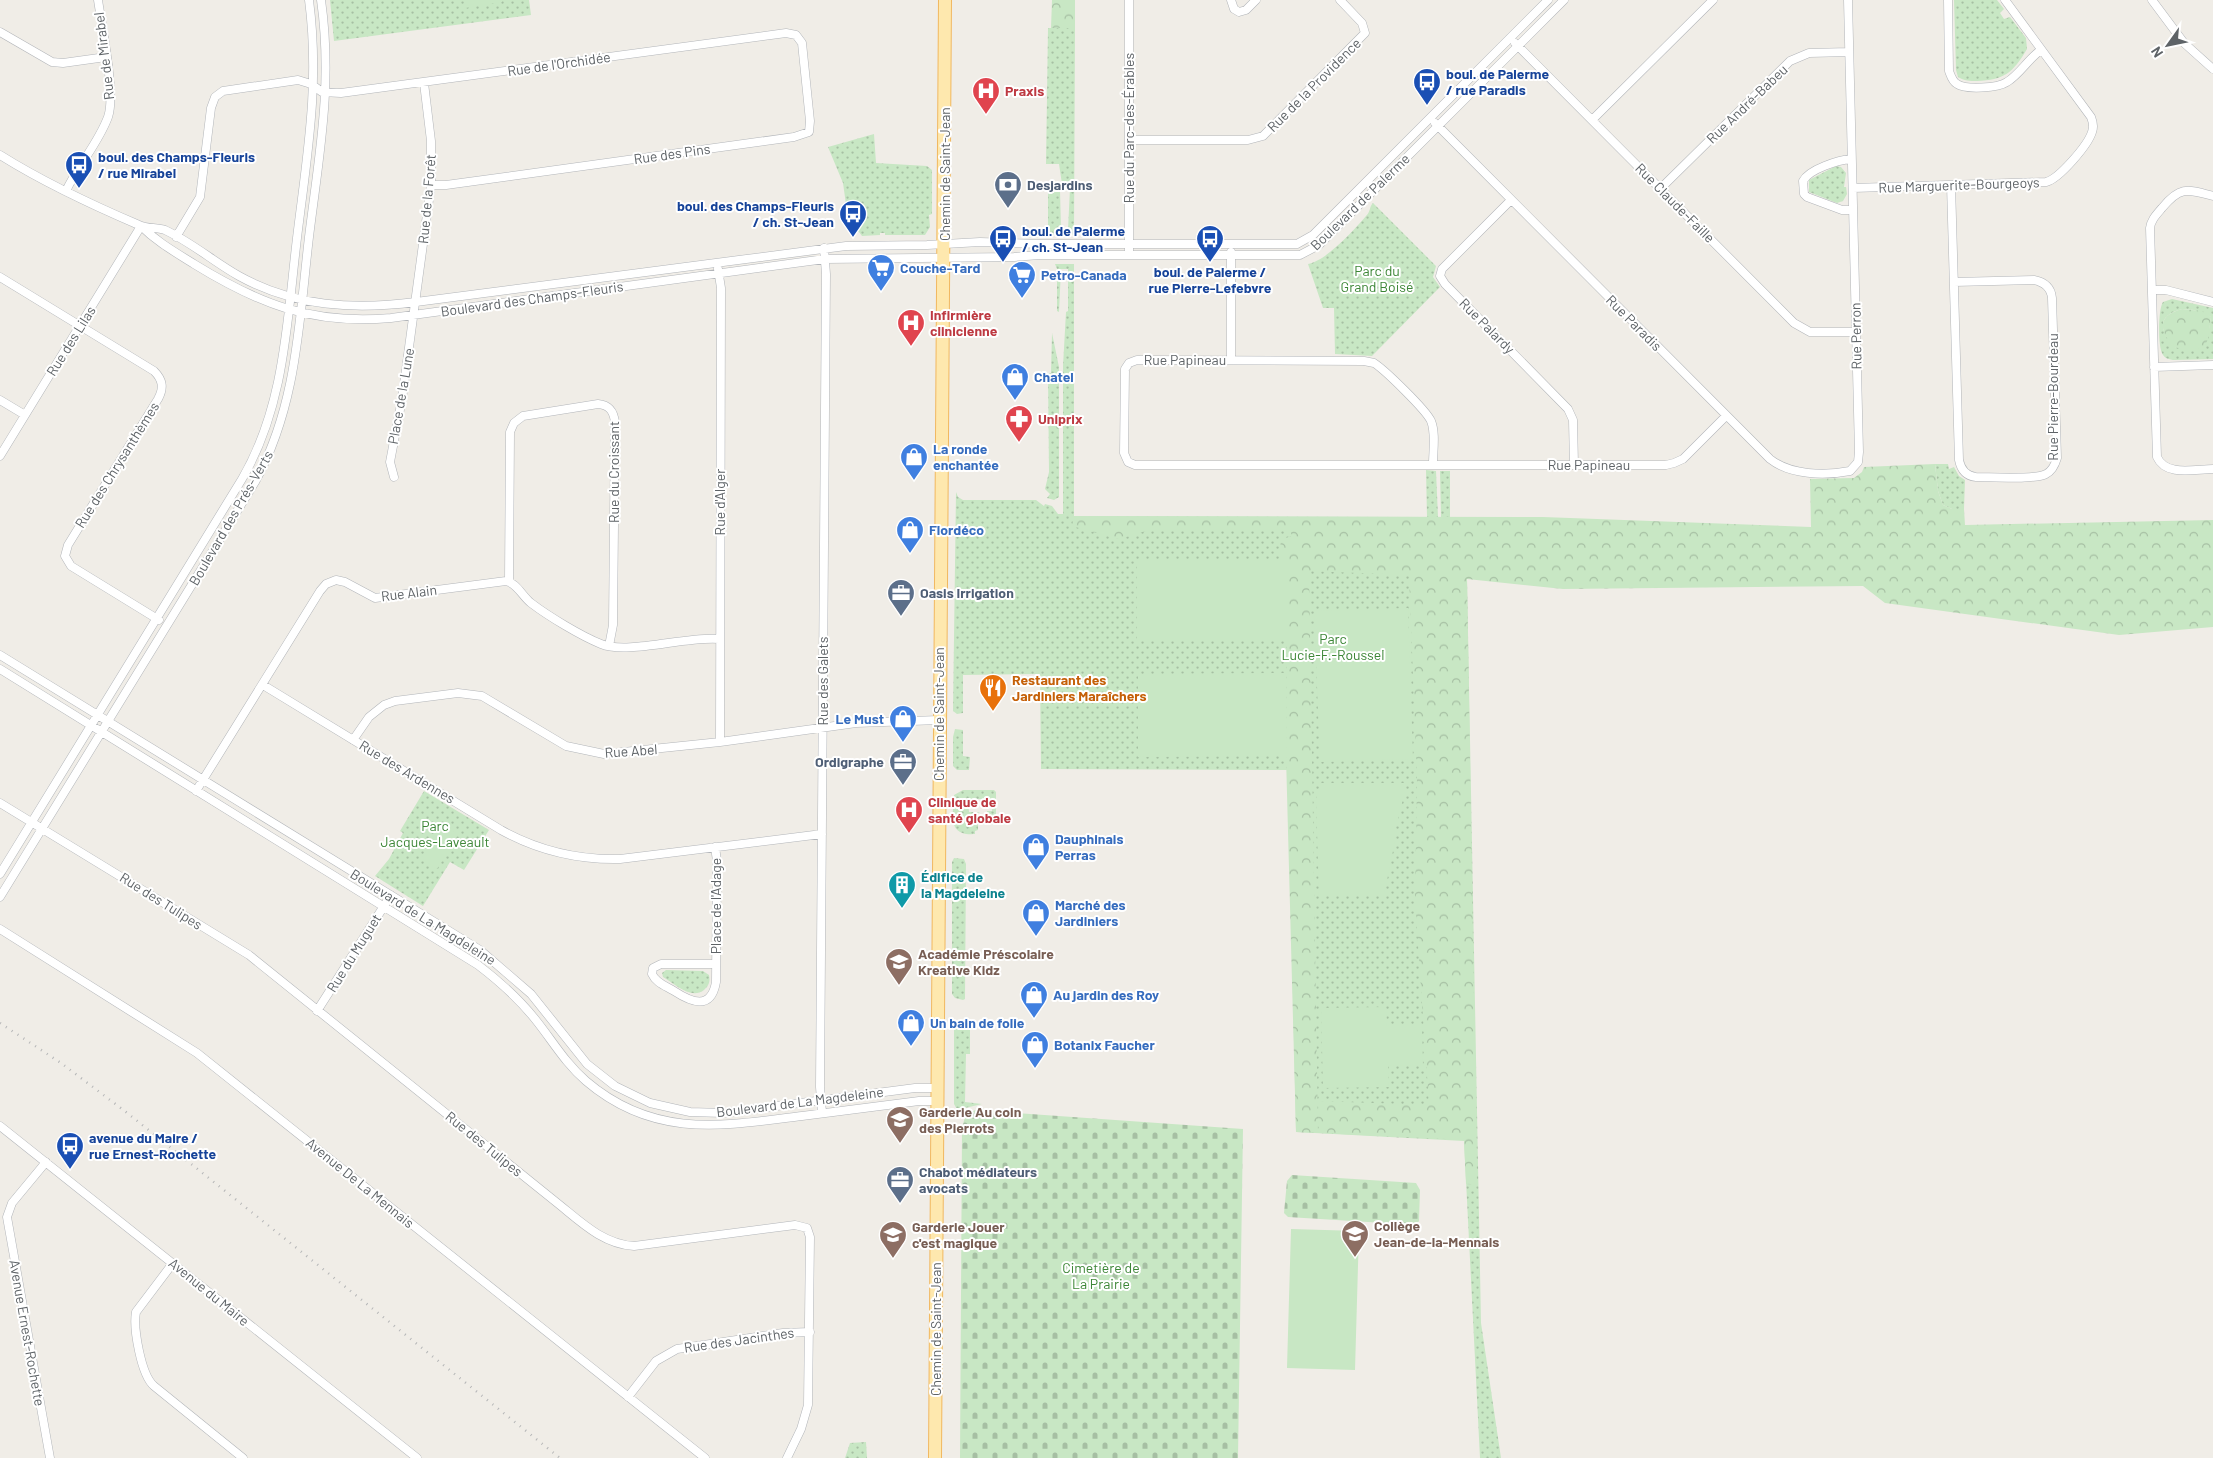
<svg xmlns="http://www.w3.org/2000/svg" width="2213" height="1458" font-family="Barlow,sans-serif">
<defs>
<pattern id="grass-dots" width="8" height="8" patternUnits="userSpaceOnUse" patternTransform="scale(1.25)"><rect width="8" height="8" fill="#c8e7c4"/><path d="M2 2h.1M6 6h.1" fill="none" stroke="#a6bfa3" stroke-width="1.8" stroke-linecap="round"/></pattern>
<pattern id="forest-crowns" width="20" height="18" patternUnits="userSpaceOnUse" patternTransform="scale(1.25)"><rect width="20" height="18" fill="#c8e7c4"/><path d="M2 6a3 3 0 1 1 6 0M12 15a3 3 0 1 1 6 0" fill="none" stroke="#a6bfa3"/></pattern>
<pattern id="cemetery-stones" width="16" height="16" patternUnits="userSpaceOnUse" patternTransform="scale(1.25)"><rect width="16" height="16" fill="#c8e7c4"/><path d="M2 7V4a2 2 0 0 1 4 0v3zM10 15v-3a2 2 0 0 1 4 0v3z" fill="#a6bfa3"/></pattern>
</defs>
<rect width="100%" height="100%" fill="#f0ede7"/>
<!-- grass -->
<path fill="url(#grass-dots)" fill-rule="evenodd" d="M330,0H529L531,15L334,41Z
M1954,0H1997L2004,9L2000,13L2004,19L2010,17L2026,38L2027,49C2013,73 2004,80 1977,81C1970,81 1964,81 1958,77L1956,70Z
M1048,28H1075L1074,235H1048V190H1060L1061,230H1068L1070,188L1067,184H1062L1059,164H1046Z
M874,134L876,163L927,166L932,170V214L929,215L930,227L925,235H885V233H880V235L862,236L859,232L850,233L843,183L828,147Z
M1836,166L1841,167L1846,173L1844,187H1846L1847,194L1843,201L1837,203L1809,192V180Z
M1373,203L1436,266L1433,277L1440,287L1372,356L1335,354L1334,308H1323L1308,264C1326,261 1354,230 1366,216C1371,211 1369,207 1373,203Z
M1055,264H1074V516L1427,517L1426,470L1436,471L1438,517H1441L1440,471H1450V517L1442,518L1467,579L1481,1323L1501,1458H1480L1464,1141L1296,1132L1288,770L1041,769L1040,674L963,675V713L957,714L953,711L956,492L958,497L963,500H1036L1044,506L1045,504L1052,506L1058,514H1063V366L1066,312L1068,311V269H1061L1059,312L1057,311V269Z
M2172,299L2213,308V359L2175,360C2169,360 2164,358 2162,353C2158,345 2158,309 2163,302ZM2182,309L2194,310L2211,317L2209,329L2197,349L2174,347C2160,330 2156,316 2182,309Z
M1052,333L1059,367V497L1054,500L1047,498L1050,494L1045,489L1049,472L1048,373H1051Z
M1935,464H1948L1949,469L1954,467L1959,476L1965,480L1964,509H1952L1943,505L1938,491Z
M955,729L963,730V756L970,757L969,770H957L953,766V737Z
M963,790H994L996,792V816H987V811H992L991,799H968L969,812H980L978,813V830L975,831V834C947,836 953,816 954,795Z
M424,791L489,830L464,870L450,862L423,906L375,876L389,859L403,833L400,831Z
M954,858L964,859L966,864L965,999L963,1000L955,998L952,994V862Z
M666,970L703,971L709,975C710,980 710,985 704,990C691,1000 675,984 663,977L662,973Z
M954,1022L968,1024L970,1027V1054H966L965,1102L982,1104L965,1108L960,1115L954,1104Z
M866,1442L867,1458H845L850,1443Z"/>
<!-- forest -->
<path fill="url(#forest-crowns)" d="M1052,0H1075V28H1051Z
M2182,309L2202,311L2211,317L2208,339L2204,348L2191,350L2173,347C2160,330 2156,316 2182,309Z
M1935,464L1938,491L1943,505L1952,509H1964L1965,525L2213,520V627L2119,635L1885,603L1863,586L1563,589L1467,579L1477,1185L1466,1184L1464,1140L1319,1133L1318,1101L1429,1105L1415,900L1417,778L1409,575L1309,571L1318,1133L1296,1132L1286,756L1287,559H1279L1281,540L1291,536V530L1172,529L1144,532L1118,539L1072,526L1074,516L1543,517L1811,527L1810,479L1854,478L1862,472L1864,467Z"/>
<!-- cemetery -->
<path fill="url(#cemetery-stones)" d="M975,1110L1243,1129L1238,1458H960L962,1128L965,1117Z
M1292,1175L1416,1183L1420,1190L1419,1221L1416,1225L1288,1217L1284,1213L1287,1181Z"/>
<!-- garden -->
<path fill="#c8e7c4" d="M464,0H502V2L465,8Z
M1137,559H1287V640H1137Z
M1408,608L1413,759L1320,762L1314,611Z
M1286,673V756L1138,757V674Z
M1321,783H1407L1398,819L1391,828L1397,831L1384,895H1319L1316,799Z
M442,824L458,834L437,869L421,858Z
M1386,1007L1387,1026H1422L1423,1065L1388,1066L1389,1087L1323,1088L1321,1008Z
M1291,1229L1359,1231L1355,1370L1287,1368Z"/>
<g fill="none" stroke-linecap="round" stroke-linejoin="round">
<defs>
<path id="minor" d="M1129,0V255
M1231,0L1234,9L1239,12L1246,10L1256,0
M1948,0L1949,71C1951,76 1952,81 1957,84C1966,90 1998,88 2007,82C2020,74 2028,59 2041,50
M2152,0L2184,43L2213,69
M0,32L52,62L63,63L106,57
M1515,43L1794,323L1810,332H1856
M1592,120L1713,0
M1435,123L1770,459C1790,475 1824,476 1850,471L1858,462L1859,452L1848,0
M1129,140H1248L1263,136L1365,33L1362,23L1340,0
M0,155C43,182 92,205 139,225C147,229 157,227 165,230C191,242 214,262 239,276C295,307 355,310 416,302L846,246L927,245L980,242L1040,244H1297L1313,235L1548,0
M1851,159C1839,160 1809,169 1803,181L1804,194L1807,197L1842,210H1853
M1951,185L1959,460C1961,470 1966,476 1976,477C1991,477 2035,480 2046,474C2052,471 2055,465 2057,458L2052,298C2051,287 2044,282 2034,280L1954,282
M1853,188L2046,182C2059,179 2088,145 2092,132C2094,127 2093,122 2091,117L2005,0
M1660,189L1790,61L1809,53L1849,52
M66,191C78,165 98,144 108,117C116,95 102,27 98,0
M2213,196C2187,189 2180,186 2162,208C2156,215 2151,220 2150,228L2157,457C2166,477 2195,469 2213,469
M1511,200L1442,269L1440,276L1445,284L1568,409L1573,420L1574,465
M141,226C157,242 175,252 194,264C259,304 312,325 391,318L825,259L1014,257L1040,255H1300L1319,245L1564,0
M176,237L200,197L211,108L215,97L223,91L298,80L311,84L322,92L341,93L786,33L796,35L802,43L810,121L809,132L794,137L446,185H431
M1231,252V360
M718,269L721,288L720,742
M0,277L154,371C163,380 164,388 158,399L68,545L65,556L71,566L159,620
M2152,290H2166L2213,302
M2154,367L2213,365
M0,400L25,415
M0,456L141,226
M1433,464C1433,451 1436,433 1431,421C1426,410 1385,370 1374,363L1364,361L1137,360L1129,363L1125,369L1124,453L1128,462L1135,465H1666L1674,463L1683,459L1726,416
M394,477L390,462L402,399L431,185V141L424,83
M509,582L510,432L514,423L523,416L598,404C610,405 614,412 615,423L613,625L609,646
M0,655L480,950L531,994L587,1064L615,1086L650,1103L690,1112L723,1113L915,1088H937
M0,669L478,965C499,981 519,999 535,1019C552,1040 565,1063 586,1081C654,1139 722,1126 802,1116C841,1111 880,1106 919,1101H937
M263,685L501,830C539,851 577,860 620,859L822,834
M353,740L369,717L384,705L395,701L458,693L482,696L566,746L604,754L720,742L856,723L939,720
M196,791L320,591L326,584L336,580L345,582L375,598L506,581C517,583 522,596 531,603C548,616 581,636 601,644C627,655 686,636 719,639
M0,803L249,955L556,1202C580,1221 602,1244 634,1246L795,1225L807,1228L810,1237L808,1405L801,1429L787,1458
M715,847L717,861L716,982C711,1011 691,1002 674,991C666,986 656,983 652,974L653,968L661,964H716
M0,874L242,479C285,406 287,320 297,238C307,155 320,84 309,0
M0,897L255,482C297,406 299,322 309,237C319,155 333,84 321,0
M0,929L197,1053L705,1458
M317,1011L391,895
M822,1113L820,1087L826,274L824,248
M0,1126L417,1458
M46,1162L12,1203L7,1217L50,1458
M173,1263L136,1312C133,1328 141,1375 154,1386L243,1458
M628,1397L656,1361L677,1349L783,1333L810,1332"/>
<path id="primary" d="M935,1458L945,0"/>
</defs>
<!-- minor casing -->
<use href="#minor" stroke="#b2b5b9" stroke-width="9"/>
<!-- primary casing -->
<use href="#primary" stroke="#f1b860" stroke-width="14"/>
<!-- minor -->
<use href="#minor" stroke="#fff" stroke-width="8"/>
<!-- primary -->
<use href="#primary" stroke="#fee8ae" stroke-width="12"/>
<!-- rail -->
<path stroke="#b5b6b7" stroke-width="2.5" stroke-dasharray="1 6" stroke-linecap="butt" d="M0,1023L61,1063L126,1112L560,1458"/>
</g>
<!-- icons -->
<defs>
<symbol id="bus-pin" viewBox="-11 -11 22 30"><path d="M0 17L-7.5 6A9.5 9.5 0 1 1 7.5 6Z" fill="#1a4fb4" stroke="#fff"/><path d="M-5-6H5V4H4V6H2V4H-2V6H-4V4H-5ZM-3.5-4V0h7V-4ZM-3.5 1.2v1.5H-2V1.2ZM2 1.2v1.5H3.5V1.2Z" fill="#fff"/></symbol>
<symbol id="hospital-pin" viewBox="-11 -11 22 30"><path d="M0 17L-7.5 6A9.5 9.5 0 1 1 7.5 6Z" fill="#e0444e" stroke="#fff"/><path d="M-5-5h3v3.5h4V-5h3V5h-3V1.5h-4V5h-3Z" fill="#fff"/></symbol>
<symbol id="bank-pin" viewBox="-11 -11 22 30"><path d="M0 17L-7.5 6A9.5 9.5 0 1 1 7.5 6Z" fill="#5c6f8a" stroke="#fff"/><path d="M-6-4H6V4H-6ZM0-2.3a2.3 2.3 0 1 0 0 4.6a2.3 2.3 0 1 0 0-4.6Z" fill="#fff"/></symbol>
<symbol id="supermarket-pin" viewBox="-11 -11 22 30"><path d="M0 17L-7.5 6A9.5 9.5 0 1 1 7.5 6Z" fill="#3f7fe0" stroke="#fff"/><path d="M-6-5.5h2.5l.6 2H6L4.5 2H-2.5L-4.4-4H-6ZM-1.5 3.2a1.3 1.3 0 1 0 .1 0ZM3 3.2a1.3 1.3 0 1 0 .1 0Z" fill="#fff"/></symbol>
<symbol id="shop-pin" viewBox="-11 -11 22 30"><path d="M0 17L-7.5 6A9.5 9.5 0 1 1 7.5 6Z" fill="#3f7fe0" stroke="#fff"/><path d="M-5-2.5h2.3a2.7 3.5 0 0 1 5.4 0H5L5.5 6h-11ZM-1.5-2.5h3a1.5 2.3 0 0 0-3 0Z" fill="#fff"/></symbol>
<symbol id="pharmacy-pin" viewBox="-11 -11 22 30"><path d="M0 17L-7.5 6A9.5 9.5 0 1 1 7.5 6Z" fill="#e0444e" stroke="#fff"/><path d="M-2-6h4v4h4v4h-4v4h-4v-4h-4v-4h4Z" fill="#fff"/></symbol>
<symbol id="office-pin" viewBox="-11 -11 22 30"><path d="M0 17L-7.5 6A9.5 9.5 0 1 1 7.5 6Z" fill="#5c6f8a" stroke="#fff"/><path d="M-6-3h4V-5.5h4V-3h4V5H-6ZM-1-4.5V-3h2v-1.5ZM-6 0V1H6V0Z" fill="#fff"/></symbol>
<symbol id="restaurant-pin" viewBox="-11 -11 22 30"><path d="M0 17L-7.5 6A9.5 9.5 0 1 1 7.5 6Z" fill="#e8710a" stroke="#fff"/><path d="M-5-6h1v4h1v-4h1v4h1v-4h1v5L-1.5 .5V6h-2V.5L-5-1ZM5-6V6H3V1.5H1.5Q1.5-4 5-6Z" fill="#fff"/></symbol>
<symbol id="building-pin" viewBox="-11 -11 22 30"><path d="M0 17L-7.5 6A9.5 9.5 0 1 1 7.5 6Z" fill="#0f9aa8" stroke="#fff"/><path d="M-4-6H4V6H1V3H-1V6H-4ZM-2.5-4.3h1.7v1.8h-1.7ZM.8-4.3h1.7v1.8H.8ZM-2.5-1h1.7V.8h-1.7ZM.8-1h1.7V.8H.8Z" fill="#fff"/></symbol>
<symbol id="school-pin" viewBox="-11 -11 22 30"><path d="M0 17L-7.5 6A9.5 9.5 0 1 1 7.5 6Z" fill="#8d6e63" stroke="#fff"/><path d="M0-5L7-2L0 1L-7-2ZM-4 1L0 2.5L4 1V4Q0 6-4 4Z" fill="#fff"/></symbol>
</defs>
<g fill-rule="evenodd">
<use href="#bus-pin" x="1411" y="66" width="32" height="43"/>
<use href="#hospital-pin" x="970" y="75" width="32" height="43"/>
<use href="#bus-pin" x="63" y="149" width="32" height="43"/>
<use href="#bank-pin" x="992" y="169" width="32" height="43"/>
<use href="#bus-pin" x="837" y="198" width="32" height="43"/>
<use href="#bus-pin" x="987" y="223" width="32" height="43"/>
<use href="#bus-pin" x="1194" y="223" width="32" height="43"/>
<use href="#supermarket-pin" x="865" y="252" width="32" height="43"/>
<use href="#supermarket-pin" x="1006" y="259" width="32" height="43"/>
<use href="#hospital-pin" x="895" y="307" width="32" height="43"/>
<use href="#shop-pin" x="999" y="361" width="32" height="43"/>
<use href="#pharmacy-pin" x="1003" y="403" width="32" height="43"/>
<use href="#shop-pin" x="898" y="441" width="32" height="43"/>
<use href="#shop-pin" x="894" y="514" width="32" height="43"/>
<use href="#office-pin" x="885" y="577" width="32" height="43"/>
<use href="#restaurant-pin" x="977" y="672" width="32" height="43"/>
<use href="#shop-pin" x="887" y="703" width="32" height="43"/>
<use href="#office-pin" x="887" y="746" width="32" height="43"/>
<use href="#hospital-pin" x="893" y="794" width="32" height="43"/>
<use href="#shop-pin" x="1020" y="831" width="32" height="43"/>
<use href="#building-pin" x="886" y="869" width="32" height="43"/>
<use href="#shop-pin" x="1020" y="897" width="32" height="43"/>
<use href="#school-pin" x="883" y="946" width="32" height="43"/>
<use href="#shop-pin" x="1018" y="979" width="32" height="43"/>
<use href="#shop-pin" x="895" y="1007" width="32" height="43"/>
<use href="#shop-pin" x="1019" y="1029" width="32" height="43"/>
<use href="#school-pin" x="884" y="1104" width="32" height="43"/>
<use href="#bus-pin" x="54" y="1130" width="32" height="43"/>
<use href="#office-pin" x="884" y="1164" width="32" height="43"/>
<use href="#school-pin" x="1339" y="1218" width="32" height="43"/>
<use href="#school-pin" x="877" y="1219" width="32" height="43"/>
</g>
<g text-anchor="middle" stroke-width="4" stroke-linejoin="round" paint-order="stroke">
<!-- street labels -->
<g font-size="14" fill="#5e6367" stroke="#fff">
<text transform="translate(104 56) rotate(-97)" y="5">Rue de Mirabel</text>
<text transform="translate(559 64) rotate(-8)" y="5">Rue de l'Orchidée</text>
<text transform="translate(1314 85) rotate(-45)" y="5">Rue de la Providence</text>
<text transform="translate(1747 104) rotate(-44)" y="5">Rue André-Babeu</text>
<text transform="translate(1129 128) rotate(-90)" y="5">Rue du Parc-des-Érables</text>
<text transform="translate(672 154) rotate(-8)" y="5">Rue des Pins</text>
<text transform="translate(945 174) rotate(-90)" y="5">Chemin de Saint-Jean</text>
<text transform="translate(1959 185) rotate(-2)" y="5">Rue Marguerite-Bourgeoys</text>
<text transform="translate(427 199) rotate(-85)" y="5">Rue de la Forêt</text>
<text transform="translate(1360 202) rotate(-44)" y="5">Boulevard de Palerme</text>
<text transform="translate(1675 203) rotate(45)" y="5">Rue Claude-Faille</text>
<text transform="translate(532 299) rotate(-8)" y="5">Boulevard des Champs-Fleuris</text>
<text transform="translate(1634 323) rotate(45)" y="5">Rue Paradis</text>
<text transform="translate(1487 326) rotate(45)" y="5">Rue Palardy</text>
<text transform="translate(1856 336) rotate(-91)" y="5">Rue Perron</text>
<text transform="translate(71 341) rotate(-58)" y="5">Rue des Lilas</text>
<text x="1185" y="365">Rue Papineau</text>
<text transform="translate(401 396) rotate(-80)" y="5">Place de la Lune</text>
<text transform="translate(2053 397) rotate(-90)" y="5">Rue Pierre-Bourdeau</text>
<text transform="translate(117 465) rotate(-58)" y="5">Rue des Chrysanthèmes</text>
<text x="1589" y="470">Rue Papineau</text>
<text transform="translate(614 472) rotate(-90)" y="5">Rue du Croissant</text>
<text transform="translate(720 502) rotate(-90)" y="5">Rue d'Alger</text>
<text transform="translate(231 518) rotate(-60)" y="5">Boulevard des Prés-Verts</text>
<text transform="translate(409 593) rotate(-7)" y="5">Rue Alain</text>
<text transform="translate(823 681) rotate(-90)" y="5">Rue des Galets</text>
<text transform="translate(939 714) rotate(-90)" y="5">Chemin de Saint-Jean</text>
<text transform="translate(631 751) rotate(-4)" y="5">Rue Abel</text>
<text transform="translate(407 772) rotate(31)" y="5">Rue des Ardennes</text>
<text transform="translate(161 901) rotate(32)" y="5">Rue des Tulipes</text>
<text transform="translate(716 906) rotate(-90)" y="5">Place de l'Adage</text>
<text transform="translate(423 917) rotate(32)" y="5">Boulevard de La Magdeleine</text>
<text transform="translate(354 953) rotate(-58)" y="5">Rue du Muguet</text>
<text transform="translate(800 1102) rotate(-7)" y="5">Boulevard de La Magdeleine</text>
<text transform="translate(484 1144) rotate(39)" y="5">Rue des Tulipes</text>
<text transform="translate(360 1183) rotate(39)" y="5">Avenue De La Mennais</text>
<text transform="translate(209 1292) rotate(39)" y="5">Avenue du Maire</text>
<text transform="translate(936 1329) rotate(-90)" y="5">Chemin de Saint-Jean</text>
<text transform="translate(27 1333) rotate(80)" y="5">Avenue Ernest-Rochette</text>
<text transform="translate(739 1340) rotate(-8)" y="5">Rue des Jacinthes</text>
</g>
<!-- transit labels -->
<g font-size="14" font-weight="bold" fill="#164399" stroke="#fff" text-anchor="start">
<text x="1446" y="79">boul. de Palerme<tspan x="1446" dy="16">/ rue Paradis</tspan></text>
<text x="98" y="162">boul. des Champs-Fleuris<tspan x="98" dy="16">/ rue Mirabel</tspan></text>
<text x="834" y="211" text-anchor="end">boul. des Champs-Fleuris<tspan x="834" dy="16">/ ch. St-Jean</tspan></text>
<text x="1022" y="236">boul. de Palerme<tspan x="1022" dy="16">/ ch. St-Jean</tspan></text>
<text x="1210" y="277" text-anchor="middle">boul. de Palerme /<tspan x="1210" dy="16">rue Pierre-Lefebvre</tspan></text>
<text x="89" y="1143">avenue du Maire /<tspan x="89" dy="16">rue Ernest-Rochette</tspan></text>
</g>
<!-- health labels -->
<g font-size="14" font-weight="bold" fill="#be3a42" stroke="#fff" text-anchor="start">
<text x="1005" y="96">Praxis</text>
<text x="930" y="320">Infirmière<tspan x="930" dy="16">clinicienne</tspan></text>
<text x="1038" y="424">Uniprix</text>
<text x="928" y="807">Clinique de<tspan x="928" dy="16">santé globale</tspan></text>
</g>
<!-- service labels -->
<g font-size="14" font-weight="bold" fill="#4e5e75" stroke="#fff" text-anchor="start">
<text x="1027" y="190">Desjardins</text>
<text x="920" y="598">Oasis Irrigation</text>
<text x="884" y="767" text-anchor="end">Ordigraphe</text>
<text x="919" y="1177">Chabot médiateurs<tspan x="919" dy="16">avocats</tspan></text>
</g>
<!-- shop labels -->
<g font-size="14" font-weight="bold" fill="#366cbe" stroke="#fff" text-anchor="start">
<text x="900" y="273">Couche-Tard</text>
<text x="1041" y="280">Petro-Canada</text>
<text x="1034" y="382">Chatel</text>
<text x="933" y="454">La ronde<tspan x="933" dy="16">enchantée</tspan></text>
<text x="929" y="535">Flordéco</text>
<text x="884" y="724" text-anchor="end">Le Must</text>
<text x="1055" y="844">Dauphinais<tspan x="1055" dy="16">Perras</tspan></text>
<text x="1055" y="910">Marché des<tspan x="1055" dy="16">Jardiniers</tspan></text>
<text x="1053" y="1000">Au jardin des Roy</text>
<text x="930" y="1028">Un bain de folie</text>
<text x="1054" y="1050">Botanix Faucher</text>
</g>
<!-- park labels -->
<g font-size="14" fill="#3c8636" stroke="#fff">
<text x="1377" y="276">Parc du<tspan x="1377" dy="16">Grand Boisé</tspan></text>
<text x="1333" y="644">Parc<tspan x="1333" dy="16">Lucie-F.-Roussel</tspan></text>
<text x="435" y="831">Parc<tspan x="435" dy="16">Jacques-Laveault</tspan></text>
<text x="1101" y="1273">Cimetière de<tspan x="1101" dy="16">La Prairie</tspan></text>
</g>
<!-- food labels -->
<g font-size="14" font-weight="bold" fill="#c56008" stroke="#fff" text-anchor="start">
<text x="1012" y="685">Restaurant des<tspan x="1012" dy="16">Jardiniers Maraîchers</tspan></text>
</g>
<!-- culture labels -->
<g font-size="14" font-weight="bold" fill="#0d838f" stroke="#fff" text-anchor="start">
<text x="921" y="882">Édifice de<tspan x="921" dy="16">la Magdeleine</tspan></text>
</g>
<!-- education labels -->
<g font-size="14" font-weight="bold" fill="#785e54" stroke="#fff" text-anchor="start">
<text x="918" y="959">Académie Préscolaire<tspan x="918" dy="16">Kreative Kidz</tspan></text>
<text x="919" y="1117">Garderie Au coin<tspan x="919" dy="16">des Pierrots</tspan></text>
<text x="1374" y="1231">Collège<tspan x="1374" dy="16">Jean-de-la-Mennais</tspan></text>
<text x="912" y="1232">Garderie Jouer<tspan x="912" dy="16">c'est magique</tspan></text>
</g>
</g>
<!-- north arrow -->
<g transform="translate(2168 45) rotate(237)" stroke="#ffffff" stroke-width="4" paint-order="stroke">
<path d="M0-4L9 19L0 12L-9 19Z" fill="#5e6367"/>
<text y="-8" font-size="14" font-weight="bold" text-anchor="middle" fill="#5e6367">N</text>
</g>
</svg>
